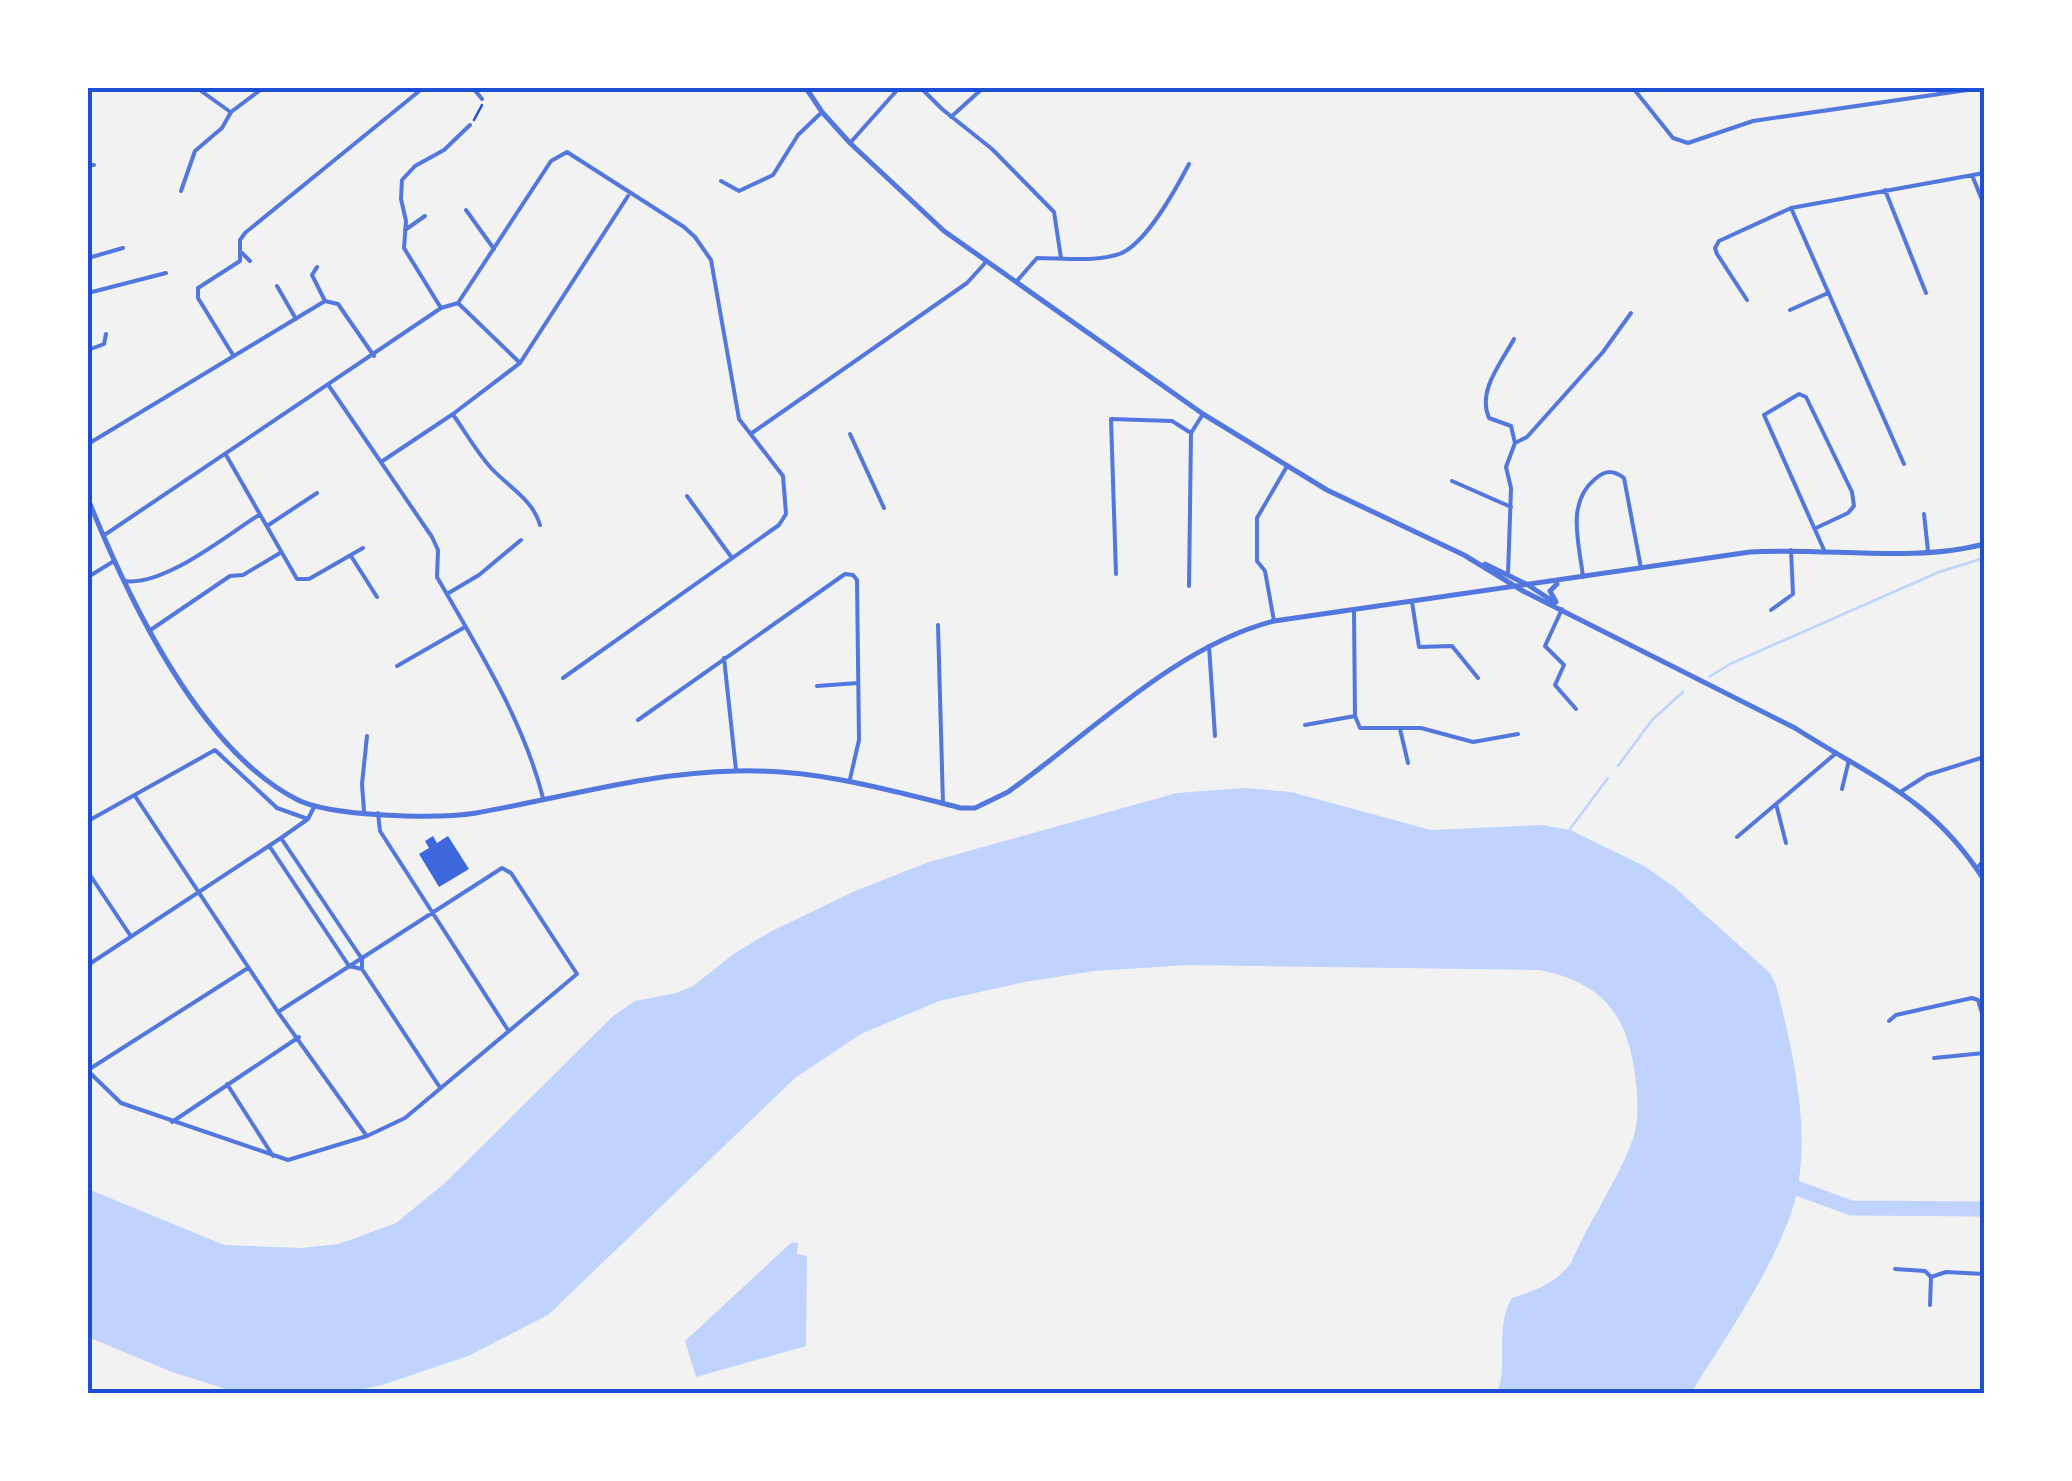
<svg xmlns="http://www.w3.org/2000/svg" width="2072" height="1481" font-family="'Times New Roman',serif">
<rect width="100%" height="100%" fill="#f2f2f2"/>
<!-- water -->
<path fill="#bfd3fe" d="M1245,788L1291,792L1431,830L1542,825L1570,830L1644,866L1673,886L1770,973L1776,985C1794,1055 1816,1148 1789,1219C1766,1280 1725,1338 1691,1393H1497C1509,1363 1494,1327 1512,1298C1536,1290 1555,1284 1571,1263C1588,1223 1615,1185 1631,1144C1640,1122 1638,1098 1635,1075C1627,1013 1601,982 1539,970L1189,965L1094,971L1025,982L939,1001L861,1034L795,1078L548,1315L468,1356L382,1385L339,1394H258L226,1389L172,1372L88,1337V1189L224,1245L301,1248L339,1244L396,1223L446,1182L612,1017L635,1001L676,993L693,986L735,953L770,932L855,891L929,862L1177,793Z
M792,1242L798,1243L797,1254L807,1256L806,1346L696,1377L685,1341Z"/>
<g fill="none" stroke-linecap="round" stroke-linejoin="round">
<!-- stream -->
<path stroke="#bfd3fe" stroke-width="2.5" d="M1709,677L1730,664L1939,572L1984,558
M1618,766L1652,720L1683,692
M1570,829L1608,778"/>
<!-- river -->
<path stroke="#bfd3fe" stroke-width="15" d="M1778,1181L1851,1208L1984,1209"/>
</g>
<!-- building -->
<path fill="#3d67dc" d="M433,836L437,843L448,836L469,869L439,887L419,854L429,848L425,841Z"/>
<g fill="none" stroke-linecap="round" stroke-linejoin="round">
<!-- path -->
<path stroke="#1d4ed8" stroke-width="2.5" d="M474,120L482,105"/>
<!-- minor -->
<path stroke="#5277de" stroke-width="4" d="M197,88L229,111
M473,88L482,99
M921,88L942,109L992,149L1054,212L1061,258
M1633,88L1673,138L1688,143L1753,121L1981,88
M951,117L983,88
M850,143L899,88
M88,165H94
M1972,175L1984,205
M721,181L739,191L773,175L798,135L822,112
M1885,190L1926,293
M181,191L195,151L222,128L231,112L263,88
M1791,208L1904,464
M466,210L494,249
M405,230L425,216
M242,253L250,261
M88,258L123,248
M317,267L312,275L325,301
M1016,282L1037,258C1062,258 1091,262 1116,255C1143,249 1176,189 1189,164
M277,286L296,319
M88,293L166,273
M1747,300L1717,254L1715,248L1719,241L1791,208L1984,173
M441,308L404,248L406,221L401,199L402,180L415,166L444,150L470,125
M1790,310L1828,293
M1514,339C1501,363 1477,391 1489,418L1511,426L1515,443
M88,350L104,344L106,334
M233,355L198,298V288L240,261V240L245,233L423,88
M520,363L458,303L551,161L567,152L684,227L695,237L711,260L739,419L783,476L786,514L779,525L563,678
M329,386L432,537L438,550L437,577C477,647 523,719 543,798
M454,416C466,433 478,454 492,469C509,487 533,500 540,525
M752,433L967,283L986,262
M850,434L884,508
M88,444L325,301L338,304L374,356
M226,455L297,579H309L363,548
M381,462L453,414L520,363L628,196
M1452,481L1511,507
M687,496L732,558
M1924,514L1928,551
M267,526L317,493
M1816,528L1848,513L1854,506L1852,492L1806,397L1799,394L1764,415L1824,550
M103,536L441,308L458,303
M351,556L377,597
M1116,574L1111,419L1172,421L1191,433
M1508,574L1511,488L1506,467L1515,443L1527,437L1603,352L1631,313
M88,577L114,561
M1583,577C1579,542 1566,503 1595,479C1605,470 1613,470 1624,478L1641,568
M124,581C164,587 225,536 259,515
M1189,586L1191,433L1203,414
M447,594L479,575L521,540
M1412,602L1419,647L1452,646L1478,678
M1562,609L1545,646L1564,665L1555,685L1576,709
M1354,610L1355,716L1360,728H1421L1473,742L1518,734
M1771,610L1793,594L1791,550
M1274,621L1265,571L1257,561V518L1286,468
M938,625L943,804
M149,631L230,576L243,575L280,553
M1209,646L1215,736
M724,658L736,770
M397,666L465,627
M817,686L858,683
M638,720L845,574L853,575L857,580L859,740L850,779
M1305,725L1355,716
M1400,729L1408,763
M1842,789L1849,760
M1902,791L1927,775L1984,757
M135,796L278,1012L366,1135
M364,811L362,784L367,736
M378,813L380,831L508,1030
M88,821L215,750L277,808L308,819
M1737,837L1776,804
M281,838L362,959V969L439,1086
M1786,843L1776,804L1835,754
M270,847L349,966L362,969
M1977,868L1984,860
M88,872L130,935
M88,965L281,838L308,819L314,807
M1889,1021L1896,1015L1972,998L1978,1000L1984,1020
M1934,1058L1984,1053
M88,1070L248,968
M88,1071L121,1103L288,1160L367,1136L405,1118L577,974L511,873L502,868L278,1012
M227,1084L273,1156
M172,1122L299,1037
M1895,1269L1925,1271L1931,1277
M1930,1305L1931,1277L1946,1272L1984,1274"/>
<!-- tertiary -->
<path stroke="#5277de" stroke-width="5" d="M806,88L822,112L850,143L944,231L1203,414L1327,490L1464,555L1523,591L1795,728C1873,778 1932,798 1984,880
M88,499C128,598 198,748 296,799C329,817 438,819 476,813C562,798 650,772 737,771C815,769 886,789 961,808H975L1008,792C1091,733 1176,646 1274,621L1750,552C1824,547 1915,563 1984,544
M1485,564L1528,585L1554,602
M1556,602L1550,591L1557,584"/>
</g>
<!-- border -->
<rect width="2072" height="1481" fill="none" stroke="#ffffff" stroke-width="180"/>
<rect x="90" y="90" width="1892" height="1301" fill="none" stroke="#1d4ed8" stroke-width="4"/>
</svg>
